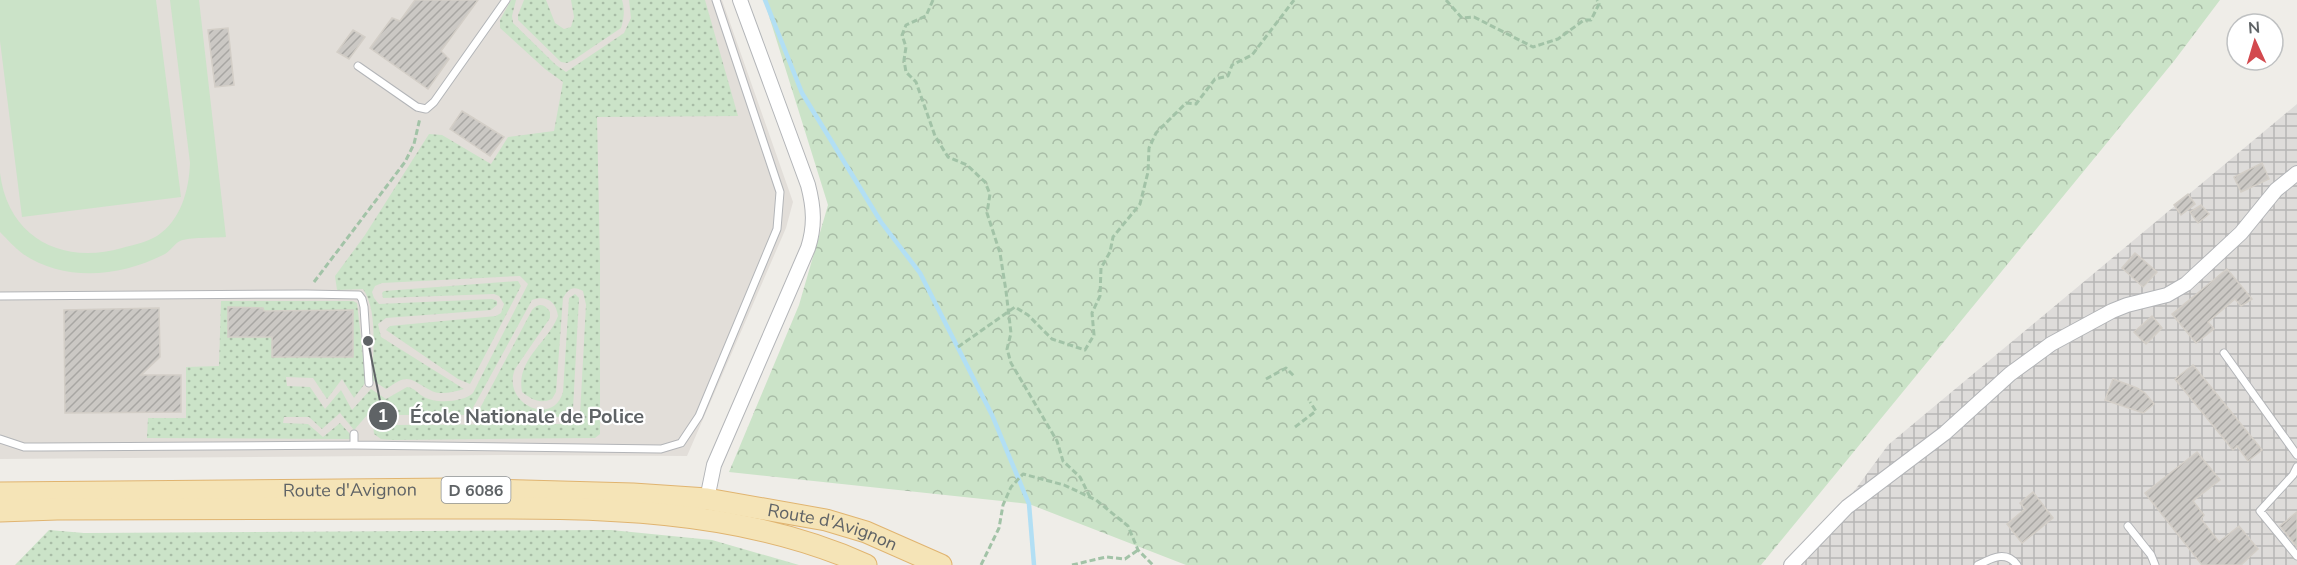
<svg xmlns="http://www.w3.org/2000/svg" width="2297" height="565" font-family="'Nunito Sans',sans-serif">
<defs>
<pattern id="industrial-grid" width="8" height="8" patternUnits="userSpaceOnUse" patternTransform="scale(1.5)"><rect width="8" height="8" fill="#dedcda"/><path d="M0 4h8M4 0v8" fill="none" stroke="#b7b6b5"/></pattern>
<pattern id="grass-dots" width="8" height="8" patternUnits="userSpaceOnUse" patternTransform="scale(1.5)"><rect width="8" height="8" fill="#cbe3c8"/><path d="M2 2h.1M6 6h.1" fill="none" stroke="#a8bca6" stroke-width="1.8" stroke-linecap="round"/></pattern>
<pattern id="forest-crowns" width="20" height="18" patternUnits="userSpaceOnUse" patternTransform="scale(1.5)"><rect width="20" height="18" fill="#cbe3c8"/><path d="M2 6a3 3 0 1 1 6 0M12 15a3 3 0 1 1 6 0" fill="none" stroke="#a8bca6"/></pattern>
<pattern id="building-hatch" width="6" height="6" patternUnits="userSpaceOnUse" patternTransform="scale(1.5)"><rect width="6" height="6" fill="#cbc8c4"/><path d="M-1 1l2-2M0 6l6-6M5 7l2-2" fill="none" stroke="#a8a6a3"/></pattern>
</defs>
<rect width="100%" height="100%" fill="#efede8"/>
<!-- industrial -->
<path fill="url(#industrial-grid)" d="M2297,104V565H1800L1888,445Z"/>
<!-- education -->
<path fill="#e2ded9" d="M0,0H722L793,202L786,228L687,456L503,455L0,459Z"/>
<!-- grass -->
<path fill="url(#grass-dots)" d="M511,0H516L512,16L513,23L556,65L566,72L624,33L631,18L629,0H705L738,116L597,117L600,259V434L595,438L393,440L381,439L374,434L373,424L380,430L392,425L570,424L580,415L586,305L583,291C573,285 568,289 563,298L556,392L552,399C540,404 532,400 522,392C516,359 547,344 558,316C556,301 546,295 532,300L469,415H393L381,422L369,413L354,430L340,413L322,429L309,417H284L283,423L308,424L323,437L340,423L350,434L351,439L147,438L148,418H186V367L219,366L221,301H353L357,303L366,382L354,398L342,379L327,399L313,378L286,377L287,386L310,387L325,409L341,390L352,410L371,389L386,399L407,387C415,388 417,393 424,397C436,404 464,402 473,393L528,284L520,276L382,283L375,286L372,292L374,298L379,304L492,299L497,301V305L491,310L386,318L378,324L381,337L464,389C453,392 440,396 430,390C408,378 409,373 386,389L372,380C373,354 378,310 363,289L337,290L335,276L365,235L429,134L442,135L491,164L508,137L554,131L563,82L545,69L500,28V20Z
M524,0H546L555,23L564,29L571,27L574,17L571,0H622C625,9 624,19 621,28L575,59L567,63L561,62L518,20V15Z
M518,281L521,286L470,384L458,379L386,330L390,326L496,316L501,313L504,304L499,296L494,294L383,298L382,293L384,291Z
M575,294L579,298L573,409L568,417H479L477,414L532,310C539,302 545,304 550,312V318L515,369C501,403 553,428 563,392L569,298Z
M49,530L84,533L611,530L712,540L799,565H15Z"/>
<!-- forest -->
<path fill="url(#forest-crowns)" d="M764,0H2220L2174,61L1761,565H1186L1029,504L729,472L799,305L828,205Z"/>
<!-- park -->
<path fill="#cbe3c8" d="M0,0H156L181,197L22,217L0,41Z
M170,0H199L226,237C215,238 189,237 180,241C174,244 170,252 163,255C119,277 65,282 23,254C15,248 7,239 0,232V173C8,238 62,265 122,248C133,245 147,242 157,236C181,220 189,190 190,163Z"/>
<g fill="none" stroke-linecap="round" stroke-linejoin="round">
<!-- stream -->
<path stroke="#b2dff4" stroke-width="4.5" d="M765,0L802,93L881,222L920,273L992,415L1029,504L1034,565"/>
</g>
<!-- building -->
<path fill="url(#building-hatch)" stroke="#d3cec7" stroke-width="1.5" d="M415,0H478L441,51L449,59L428,89L370,48L392,18L400,21Z
M228,28L234,85L215,87L208,30Z
M353,30L365,37L349,59L337,52Z
M462,111L504,137L490,156L450,129Z
M2262,163L2269,179L2241,192L2234,177Z
M2188,194L2195,204L2181,215L2174,205Z
M2201,205L2209,214L2198,223L2190,212Z
M2135,253L2157,272L2143,287L2122,268Z
M2227,269L2252,299L2241,306L2235,299L2208,322L2214,329L2196,343L2172,314Z
M228,307L263,308L264,311L353,310V357H272V337H228Z
M159,308L160,357L141,375H181V412L65,413L64,310Z
M2152,316L2162,328L2146,344L2134,332Z
M2193,365L2262,450L2248,461L2237,446L2233,450L2175,379Z
M2113,379L2137,388L2145,393L2154,404L2143,413L2105,400Z
M2197,452L2220,480L2193,501L2204,515L2201,519L2219,542L2239,526L2258,549L2241,565H2202L2145,493Z
M2033,492L2053,518L2022,543L2007,524L2025,509L2020,503Z
M2297,512V547L2280,526Z"/>
<g fill="none" stroke-linecap="round" stroke-linejoin="round">
<defs>
<path id="service" d="M358,66L417,107L426,109L434,102L506,0
M0,296L306,294L359,295L362,299L364,307L369,383
M2224,353L2297,455
M354,434V445
M0,439L24,447H41L354,445L661,449L681,443L699,416L777,229L780,192L716,0
M2297,467L2293,475L2260,511L2297,556
M2128,526L2151,555L2155,565
M1978,565C1992,558 2006,550 2017,565"/>
<path id="minor" d="M707,499L714,465L808,248C815,226 814,208 808,185L740,0
M1791,565L1847,507L1945,433L2010,374L2032,358L2051,344L2112,311L2127,305L2167,295L2186,284L2241,233L2276,190L2297,173"/>
<g id="primary">
<path id="s1" d="M0,493L454,489L633,494L707,499L826,520L866,532L941,565"/>
<path d="M0,511L57,509C178,508 299,508 420,508C570,508 727,502 866,565"/>
</g>
</defs>
<!-- service casing -->
<use href="#service" stroke="#b3b5b8" stroke-width="9"/>
<!-- minor casing -->
<use href="#minor" stroke="#b3b5b8" stroke-width="16"/>
<!-- primary casing -->
<use href="#primary" stroke="#e0b470" stroke-width="23"/>
<!-- path -->
<path stroke="#a2c3a7" stroke-width="3" stroke-dasharray="6 3" stroke-linecap="butt" d="M933,0L926,16L906,25L902,35L906,47L904,60L906,72L916,82L935,136L948,157L967,165L985,182L990,194L987,213L1000,253L1006,291L1011,333L1007,349L1011,363L1057,441L1063,461L1080,477L1090,497
M1446,0L1462,18L1474,17L1533,47L1558,39L1584,20H1591L1599,4L1597,0
M314,282L405,162L414,144L420,118
M958,347L1015,307L1028,315L1052,339L1085,350L1094,335L1092,313L1100,296L1101,268L1110,252L1113,237L1140,204L1148,172L1149,148L1156,133L1186,103L1196,104L1215,79L1228,76L1232,65L1252,55L1294,0
M1266,379L1286,368L1294,376
M1295,427L1316,411L1310,402
M981,565L999,528L1003,505L1011,487L1023,474L1064,485L1096,500L1128,526L1138,550L1153,565
M1072,565L1106,557L1125,559L1138,550"/>
<!-- service -->
<use href="#service" stroke="#fff" stroke-width="7"/>
<!-- minor -->
<use href="#minor" stroke="#fff" stroke-width="14"/>
<!-- primary -->
<use href="#primary" stroke="#f5e4b7" stroke-width="21"/>
</g>
<g text-anchor="middle" stroke-width="4.5" stroke-linejoin="round" paint-order="stroke">
<!-- shield labels -->
<rect fill="#fff" stroke="#8f9294" stroke-width="1.5" x="441.5" y="477" width="69" height="26" rx="4.5"/>
<g font-size="16" font-weight="bold" fill="#5f6366">
<text x="476" y="496">D 6086</text>
</g>
<!-- street labels -->
<g font-size="18" fill="#5f6366" stroke="#fff">
<text dy="6" stroke="none"><textPath href="#s1" startOffset="350">Route d'Avignon</textPath></text>
<text dy="6" stroke="none"><textPath href="#s1" startOffset="836">Route d'Avignon</textPath></text>
</g>
</g>
<!-- callouts -->
<path fill="none" stroke="#5f6366" stroke-width="2" d="M368 341L383 416"/>
<g fill="#5f6366" stroke="#fff" stroke-width="2">
<circle cx="368" cy="341" r="6"/>
<circle cx="383" cy="416" r="15"/>
</g>
<g font-size="18" text-anchor="middle" font-weight="bold" fill="#fff">
<text x="383" y="422">1</text>
</g>
<g font-size="20" text-anchor="middle" font-weight="bold" fill="#5f6366" stroke="#fff" stroke-width="4.5" stroke-linejoin="round" paint-order="stroke">
<text x="527" y="423">École Nationale de Police</text>
</g>
<!-- north arrow -->
<g transform="translate(2255 42) rotate(356)"><circle r="28" fill="#ffffff" stroke="#bfc1c2" stroke-width="1.5"/>
<path d="M0-4.5L10 22L0 15L-10 22Z" fill="#d3494e"/>
<text y="-9" font-size="16" font-weight="bold" text-anchor="middle" fill="#5f6366">N</text>
</g>
</svg>
